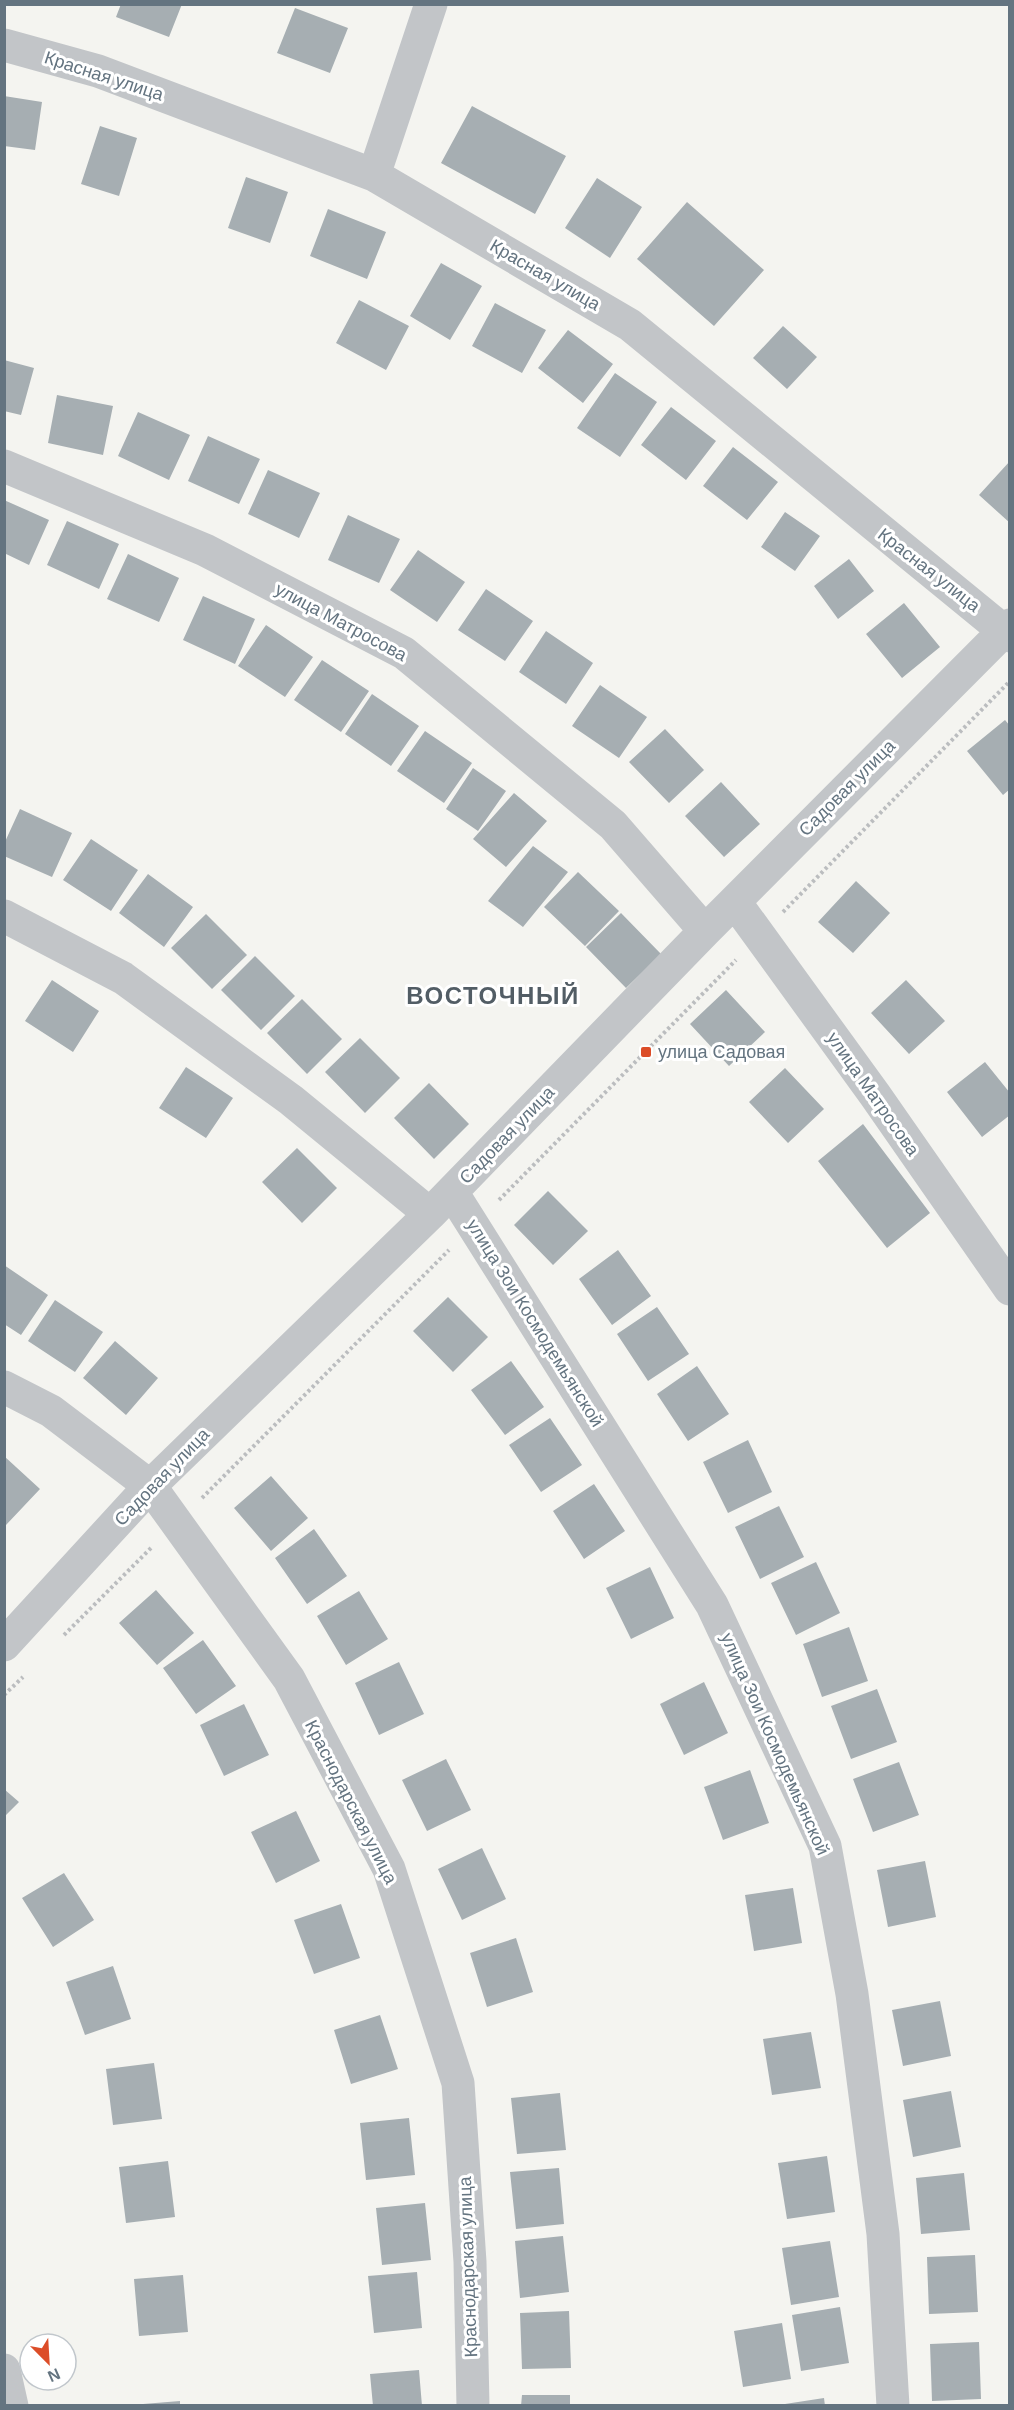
<svg xmlns="http://www.w3.org/2000/svg" width="1014" height="2410" font-family="Helvetica,sans-serif">
<rect width="100%" height="100%" fill="#f4f4f0"/>
<!-- building -->
<path fill="#a6aeb2" d="M121,4H182L169,37L116,17Z
M295,8L348,28L330,73L277,53Z
M4,96L42,102L35,150L4,146Z
M472,106L566,156L535,214L441,163Z
M100,126L137,138L119,196L81,184Z
M246,177L288,192L270,243L228,228Z
M597,178L642,207L610,258L565,228Z
M687,202L764,270L714,326L637,259Z
M328,209L386,232L367,279L310,256Z
M441,263L482,286L450,340L410,316Z
M359,300L409,326L386,370L336,343Z
M495,303L546,330L522,373L472,346Z
M783,326L817,357L787,389L753,358Z
M568,330L613,364L583,403L538,368Z
M4,360L34,368L21,415L4,411Z
M615,373L657,402L620,457L577,428Z
M57,395L113,406L103,455L48,443Z
M671,407L716,441L686,480L641,445Z
M138,412L190,435L169,480L118,456Z
M208,436L260,459L239,504L188,481Z
M733,447L778,482L747,520L703,486Z
M1010,461V523L979,495Z
M268,470L320,493L299,538L248,514Z
M4,500L49,520L29,565L4,553Z
M785,512L820,536L795,571L761,547Z
M348,515L400,539L379,583L328,560Z
M67,521L119,544L99,589L47,565Z
M418,550L465,582L437,622L390,590Z
M128,554L179,578L159,622L107,599Z
M849,559L874,591L838,619L814,586Z
M486,589L533,621L505,661L458,630Z
M203,596L255,619L235,664L183,640Z
M904,603L940,647L902,678L866,634Z
M266,625L313,657L285,697L238,666Z
M546,631L593,663L566,704L519,672Z
M322,660L369,691L341,732L294,700Z
M600,685L647,717L619,758L572,726Z
M372,694L419,726L391,766L345,734Z
M1005,720L1010,726V789L1003,795L967,751Z
M665,729L704,770L669,803L629,762Z
M425,731L472,763L444,803L397,771Z
M473,768L506,791L478,831L446,809Z
M721,782L760,824L724,857L685,816Z
M514,793L547,821L506,867L473,839Z
M20,809L72,833L52,877L4,856V844Z
M91,839L138,870L111,911L63,880Z
M533,846L568,872L523,927L488,901Z
M578,872L619,911L585,946L544,907Z
M148,874L193,907L164,947L119,913Z
M856,881L890,913L853,953L818,922Z
M621,913L661,954L626,988L586,947Z
M206,914L247,955L212,989L171,948Z
M255,956L295,996L261,1030L221,990Z
M52,980L99,1011L73,1052L25,1021Z
M906,980L945,1021L909,1054L871,1013Z
M726,990L765,1032L729,1066L690,1024Z
M302,999L342,1039L307,1074L267,1033Z
M360,1038L400,1078L365,1113L325,1072Z
M985,1062L1010,1093V1115L982,1137L947,1092Z
M186,1067L233,1098L206,1138L159,1108Z
M785,1068L824,1109L788,1143L749,1102Z
M429,1083L469,1124L434,1159L394,1118Z
M863,1124L930,1213L887,1248L818,1161Z
M297,1148L337,1188L302,1223L262,1182Z
M548,1191L588,1231L553,1265L514,1225Z
M618,1250L651,1296L612,1325L579,1279Z
M4,1265L48,1295L21,1335L4,1324Z
M448,1297L488,1337L453,1372L413,1331Z
M55,1300L103,1332L75,1372L28,1341Z
M657,1307L689,1354L648,1381L617,1334Z
M115,1341L158,1378L126,1415L83,1378Z
M511,1361L544,1407L505,1435L471,1390Z
M697,1366L729,1414L688,1441L657,1394Z
M550,1418L582,1465L541,1492L509,1445Z
M748,1440L772,1492L728,1513L703,1462Z
M4,1456L40,1489L6,1525L4,1523Z
M271,1476L308,1518L271,1551L234,1508Z
M594,1484L625,1531L584,1559L553,1511Z
M779,1506L804,1557L760,1579L735,1527Z
M314,1529L347,1576L307,1604L275,1558Z
M816,1562L840,1613L796,1635L771,1583Z
M650,1567L674,1618L631,1639L606,1588Z
M156,1590L194,1633L157,1665L119,1623Z
M359,1591L388,1639L346,1665L317,1616Z
M849,1627L868,1681L822,1697L803,1644Z
M203,1640L236,1686L196,1714L163,1668Z
M399,1662L424,1714L379,1735L355,1683Z
M704,1682L728,1733L684,1755L660,1704Z
M877,1689L897,1742L851,1759L831,1706Z
M244,1704L269,1755L224,1776L200,1725Z
M446,1759L471,1810L427,1831L402,1780Z
M899,1762L919,1815L873,1832L853,1779Z
M750,1770L769,1823L723,1840L704,1787Z
M4,1789L19,1802L4,1817Z
M296,1811L320,1861L276,1883L251,1832Z
M482,1848L506,1899L462,1920L438,1869Z
M925,1861L936,1917L888,1927L877,1870Z
M64,1873L94,1920L53,1947L22,1898Z
M793,1888L802,1943L754,1951L745,1895Z
M341,1904L360,1958L314,1974L294,1920Z
M516,1938L533,1992L487,2007L470,1953Z
M113,1966L131,2019L85,2035L66,1982Z
M940,2001L951,2056L903,2066L892,2010Z
M380,2015L398,2069L351,2084L334,2030Z
M811,2032L821,2088L772,2095L763,2039Z
M154,2063L162,2119L113,2125L106,2069Z
M951,2091L961,2147L913,2157L903,2100Z
M560,2093L566,2150L517,2154L511,2098Z
M409,2118L415,2175L366,2180L360,2123Z
M827,2156L835,2212L787,2219L778,2163Z
M168,2161L175,2217L126,2223L119,2167Z
M559,2168L564,2224L516,2229L510,2172Z
M964,2173L970,2230L921,2234L916,2178Z
M425,2203L431,2260L382,2265L376,2208Z
M563,2236L569,2292L520,2298L515,2241Z
M830,2241L839,2297L791,2305L782,2248Z
M975,2255L978,2312L929,2314L927,2257Z
M417,2272L422,2328L374,2333L368,2276Z
M183,2275L188,2332L139,2336L134,2279Z
M840,2307L849,2363L801,2371L792,2315Z
M569,2311L571,2368L522,2369L520,2313Z
M782,2323L791,2379L743,2387L734,2331Z
M979,2342L981,2399L932,2401L930,2344Z
M419,2370L422,2406H373L370,2374Z
M522,2395H570V2406H521Z
M824,2398L825,2406H785V2404Z
M180,2401V2406H143V2404Z"/>
<g fill="none" stroke-linecap="round" stroke-linejoin="round">
<!-- path -->
<path stroke="#bbbdbf" stroke-width="4" stroke-dasharray="3 3" stroke-linecap="butt" d="M783,912L1010,681
M499,1200L736,960
M202,1498L449,1250
M64,1635L152,1547
M4,1695L23,1677"/>
<!-- street -->
<path stroke="#c2c5c8" stroke-width="33" d="M4,45L98,71L374,175L630,325L1010,636
M374,175L431,4
M4,466L205,550L404,653L613,825L705,931
M735,902L875,1095L1010,1289
M4,916L123,978L291,1100L430,1214
M452,1192L712,1605L825,1846L852,1994L883,2234L893,2406
M4,1387L51,1411L150,1486L289,1679L389,1869L458,2083L470,2262L473,2406
M4,1645L150,1486L430,1214L705,931L1010,625
M4,2370L12,2406"/>
</g>
<!-- markers -->
<rect fill="#dc4d28" stroke="#fff" stroke-width="2" x="640" y="1046" width="12" height="12" rx="3"/>
<g text-anchor="middle" stroke-width="6" stroke-linejoin="round" paint-order="stroke">
<!-- street labels -->
<g font-size="18" fill="#647480" stroke="#fff">
<text transform="translate(104 76) rotate(18)" y="6">Красная улица</text>
<text transform="translate(545 275) rotate(30)" y="6">Красная улица</text>
<text transform="translate(929 570) rotate(38)" y="6">Красная улица</text>
<text transform="translate(341 622) rotate(28)" y="6">улица Матросова</text>
<text transform="translate(847 788) rotate(-45)" y="6">Садовая улица</text>
<text transform="translate(873 1094) rotate(55)" y="6">улица Матросова</text>
<text transform="translate(507 1135) rotate(-46)" y="6">Садовая улица</text>
<text transform="translate(535 1323) rotate(58)" y="6">улица Зои Космодемьянской</text>
<text transform="translate(162 1477) rotate(-46)" y="6">Садовая улица</text>
<text transform="translate(775 1744) rotate(66)" y="6">улица Зои Космодемьянской</text>
<text transform="translate(351 1802) rotate(63)" y="6">Краснодарская улица</text>
<text transform="translate(468 2267) rotate(-92)" y="6">Краснодарская улица</text>
</g>
<!-- poi labels -->
<g font-size="18" fill="#647480" stroke="#fff" text-anchor="start">
<text x="658" y="1058">улица Садовая</text>
</g>
<!-- district labels -->
<g font-size="24" font-weight="bold" letter-spacing="1.5" fill="#525d65" stroke="#fff">
<text x="493" y="1004">ВОСТОЧНЫЙ</text>
</g>
</g>
<!-- border -->
<rect width="1014" height="2410" fill="none" stroke="#647480" stroke-width="12"/>
<!-- north arrow -->
<g transform="translate(48 2362) rotate(156)"><circle r="28" fill="#ffffff" stroke="#c1c7cc" stroke-width="1.5"/>
<path d="M0-4.5L10 22L0 15L-10 22Z" fill="#dc4d28"/>
<text y="-9" font-size="16" font-weight="bold" text-anchor="middle" fill="#647480">N</text>
</g>
</svg>
